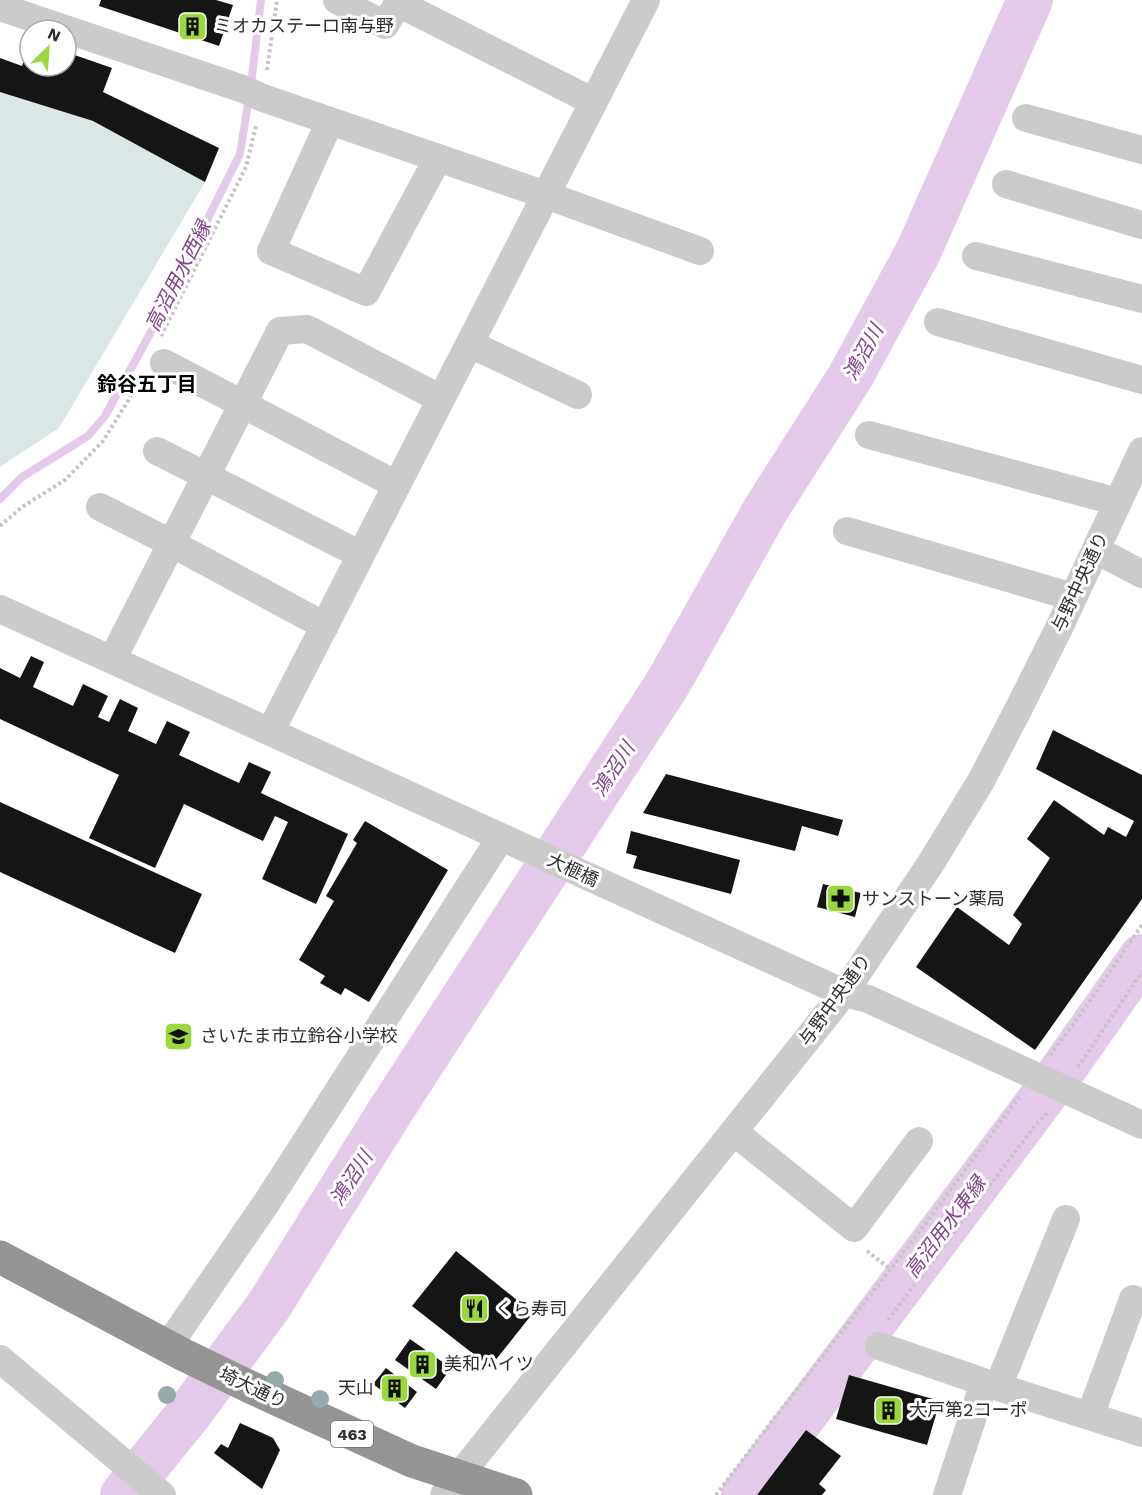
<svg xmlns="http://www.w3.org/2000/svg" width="1142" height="1495" font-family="'Work Sans','Noto Sans JP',sans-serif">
<rect width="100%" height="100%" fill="#fff"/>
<!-- green -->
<path fill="#dae7e6" d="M0,92L93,121L205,182L59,428L0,467Z"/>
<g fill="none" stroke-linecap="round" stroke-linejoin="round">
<!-- stream -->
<path stroke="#e4cae9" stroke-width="8" d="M251,85L261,0
M0,499L22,477L88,436L105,416L152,330L240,154L249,97"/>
<!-- river -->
<path stroke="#e4cae9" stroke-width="46" d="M123,1495L187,1416L268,1307L391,1110L668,683L766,509L850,377L918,252L1030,0
M744,1495L1059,1075L1142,957"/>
</g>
<!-- building -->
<path fill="#151515" d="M101,0H216L233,5L219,46L99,6Z
M30,42V66H66V52L112,68L103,92L219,148L205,182L93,121L0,92V58L22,66Z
M31,656L44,662L33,687L73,706L83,684L108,696L98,717L109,722L120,699L138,708L128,731L156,744L167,721L190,732L179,755L239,783L249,762L271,772L261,793L348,834L316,904L262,879L288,822L275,816L263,841L184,804L155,868L89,838L119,775L0,719V668L20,678Z
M1053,730L1142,775V899L1035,1050L916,967L957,907L1009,945L1022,924L1013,915L1050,858L1027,839L1054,800L1104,835L1108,827L1126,837L1134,821L1036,769Z
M666,774L843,820L838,836L802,826L795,851L643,813Z
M0,802L202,894L175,953L0,872Z
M365,821L448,870L369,1002L345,988L341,995L320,983L325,976L299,960L334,901L326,896L357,843L353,840Z
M631,831L740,860L731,894L633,868L637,856L626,853Z
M823,884L861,893L855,917L817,907Z
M456,1251L533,1313L490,1367L412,1306Z
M410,1339L451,1368L436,1389L395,1360Z
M386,1368L417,1392L405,1408L373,1384Z
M849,1375L940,1401L927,1445L836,1419Z
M240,1423L273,1438L280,1450L262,1489L214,1453L221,1444L228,1448Z
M806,1430L841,1456L819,1484L826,1490L822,1495H757Z"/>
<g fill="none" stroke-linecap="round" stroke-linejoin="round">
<!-- path -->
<path stroke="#c5c5c5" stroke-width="4" stroke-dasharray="3 3" stroke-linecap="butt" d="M267,70L277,0
M161,336L246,167L256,125
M0,526L22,507L65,480L103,441L128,401L141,375
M1050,1055L1078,1018L1142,925
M1078,1067L1142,972
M867,1251L890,1269
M888,1320L1034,1127L1048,1112
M716,1495L770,1424L917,1235L1019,1097"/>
<!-- minor -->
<path stroke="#cbcbcb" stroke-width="28" d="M337,0L385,25L400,0
M398,3L594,102
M0,7L243,89L263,98L546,195L700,251
M1026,118L1142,150
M330,121L271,251L366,292L438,158
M1006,184L1142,225
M976,256L1142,299
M938,322L1142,380
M470,344L578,395
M164,363L397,485
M869,435L1118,502
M157,451L361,555
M100,507L171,543L325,626
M847,531L1073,597
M1096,550L1142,574
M0,609L844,993L868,999L1142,1125
M112,660L280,331L307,329L441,399
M270,732L646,0
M734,1132L854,1228L919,1141
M168,1346L267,1202L501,837
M879,1346L998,1387L1142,1433
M0,1359L162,1495
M998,1387L1066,1219
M1090,1416L1133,1299
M444,1495L844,993L931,863L981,781L1019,708L1058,630L1142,451
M947,1495L984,1383"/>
<!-- highway -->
<path stroke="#959595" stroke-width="33" d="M0,1257L184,1355L248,1386L412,1461L516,1495"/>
</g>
<!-- trees -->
<g fill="#95abab">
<circle cx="275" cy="1380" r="9"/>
<circle cx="167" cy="1395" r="9"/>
<circle cx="320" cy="1399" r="9"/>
</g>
<!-- icons -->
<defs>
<symbol id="building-square" viewBox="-11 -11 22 22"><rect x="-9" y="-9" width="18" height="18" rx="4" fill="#9ad83d" stroke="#fff"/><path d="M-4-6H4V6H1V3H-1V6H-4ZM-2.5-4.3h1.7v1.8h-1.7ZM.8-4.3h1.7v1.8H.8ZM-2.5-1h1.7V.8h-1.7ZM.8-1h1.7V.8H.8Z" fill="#111"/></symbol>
<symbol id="pharmacy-square" viewBox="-11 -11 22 22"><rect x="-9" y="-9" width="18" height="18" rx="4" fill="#9ad83d" stroke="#fff"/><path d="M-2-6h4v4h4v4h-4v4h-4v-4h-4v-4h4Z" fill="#111"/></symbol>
<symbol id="school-square" viewBox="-11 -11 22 22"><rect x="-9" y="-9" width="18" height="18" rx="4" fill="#9ad83d" stroke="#fff"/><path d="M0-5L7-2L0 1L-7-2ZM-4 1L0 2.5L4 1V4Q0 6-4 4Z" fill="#111"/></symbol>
<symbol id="restaurant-square" viewBox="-11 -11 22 22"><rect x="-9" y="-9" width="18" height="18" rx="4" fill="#9ad83d" stroke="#fff"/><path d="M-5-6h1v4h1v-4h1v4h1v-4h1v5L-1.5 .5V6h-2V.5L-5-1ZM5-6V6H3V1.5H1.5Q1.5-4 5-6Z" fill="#111"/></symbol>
</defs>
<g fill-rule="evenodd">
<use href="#building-square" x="176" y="10" width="33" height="33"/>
<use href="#pharmacy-square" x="824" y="882" width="33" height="33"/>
<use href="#school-square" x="162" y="1020" width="33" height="33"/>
<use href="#restaurant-square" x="458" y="1292" width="33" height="33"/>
<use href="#building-square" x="406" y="1348" width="33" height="33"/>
<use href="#building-square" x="378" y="1372" width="33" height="33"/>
<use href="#building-square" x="872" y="1394" width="33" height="33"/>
</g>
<g text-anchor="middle" stroke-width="6" stroke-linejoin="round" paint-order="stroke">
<!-- shield labels -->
<rect fill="#fff" stroke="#6d6d6d" stroke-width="1.5" x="331" y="1421" width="42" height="26" rx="4.5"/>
<g font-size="16" font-weight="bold" fill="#2e2e2e">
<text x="352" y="1440">463</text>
</g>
<!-- poi labels -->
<g font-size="18" fill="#2e2e2e" stroke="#fff" text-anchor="start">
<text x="214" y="32">ミオカステーロ南与野</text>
<text x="862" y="905">サンストーン薬局</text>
<text x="200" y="1042">さいたま市立鈴谷小学校</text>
<text x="495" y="1315">くら寿司</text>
<text x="444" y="1370">美和ハイツ</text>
<text x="374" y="1394" text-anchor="end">天山</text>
<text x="909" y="1416">大戸第2コーポ</text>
</g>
<!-- street labels -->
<g font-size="18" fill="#2e2e2e" stroke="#fff">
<text transform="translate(1080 582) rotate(-65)" y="6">与野中央通り</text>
<text transform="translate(573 870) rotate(25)" y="6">大榧橋</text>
<text transform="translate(835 1000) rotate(-54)" y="6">与野中央通り</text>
<text transform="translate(253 1388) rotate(25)" y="6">埼大通り</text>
</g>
<!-- water labels -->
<g font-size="20" font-style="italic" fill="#80428a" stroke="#fff">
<text transform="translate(178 276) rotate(-63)" y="7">高沼用水西縁</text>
<text transform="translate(863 352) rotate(-61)" y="7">鴻沼川</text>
<text transform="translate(613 769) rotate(-57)" y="7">鴻沼川</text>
<text transform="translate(351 1178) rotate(-57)" y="7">鴻沼川</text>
<text transform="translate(945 1227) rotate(-53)" y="7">高沼用水東縁</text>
</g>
<!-- neighbourhood labels -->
<g font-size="20" font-weight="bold" fill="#000" stroke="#fff">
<text x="147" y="391">鈴谷五丁目</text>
</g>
</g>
<!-- north arrow -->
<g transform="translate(48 48) rotate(25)"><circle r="28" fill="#ffffff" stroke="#ababab" stroke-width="1.5"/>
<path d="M0-4.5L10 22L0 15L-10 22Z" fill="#9ad83d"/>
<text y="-9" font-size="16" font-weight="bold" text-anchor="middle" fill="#2e2e2e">N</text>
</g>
</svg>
